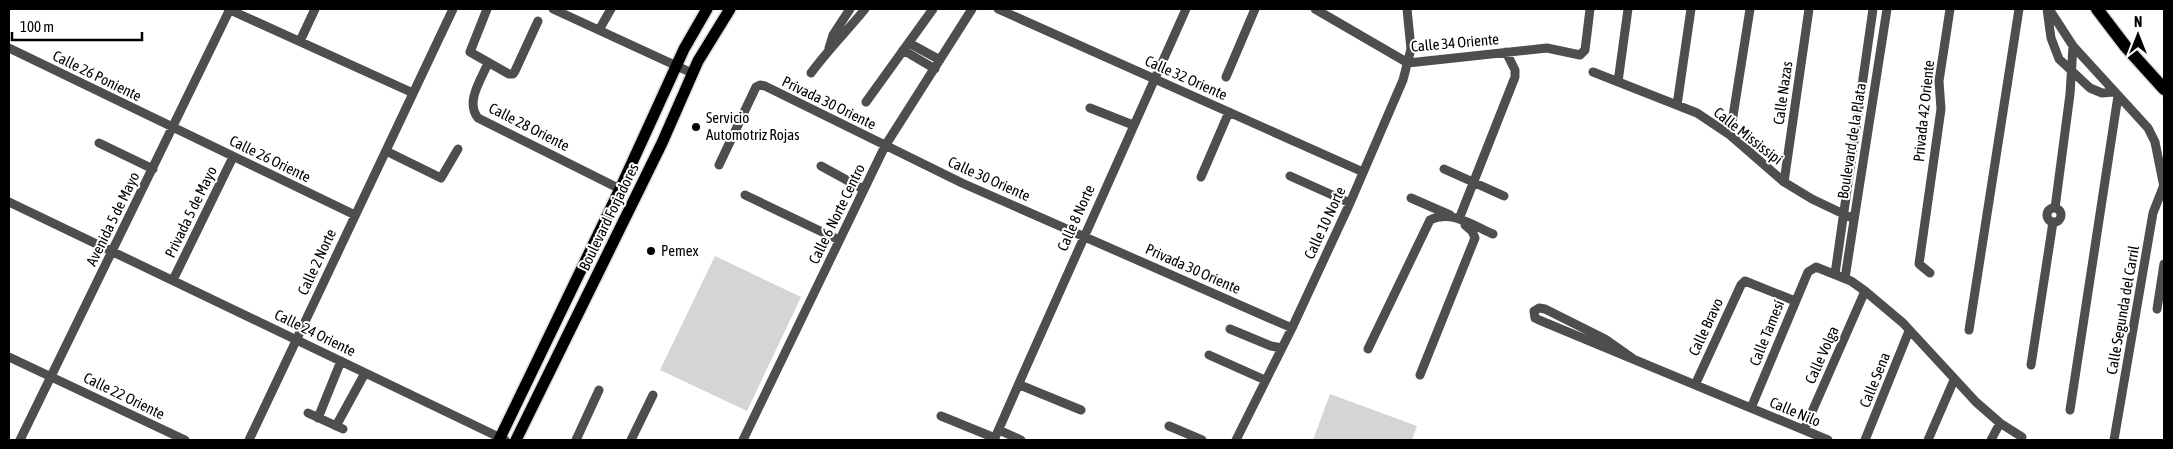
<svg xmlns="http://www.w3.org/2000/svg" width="2173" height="449" font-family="'Asap Condensed',sans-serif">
<rect width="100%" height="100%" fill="#fff"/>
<!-- green -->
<path fill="#d5d5d5" d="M715,256L801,297L747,411L660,370Z
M1330,394L1417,426L1412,440H1313Z"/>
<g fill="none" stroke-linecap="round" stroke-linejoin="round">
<defs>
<path id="major" d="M499,440L620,189L684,49L707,9
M516,440L662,143L698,61L730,9"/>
<path id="highway" d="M2097,9L2126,47L2164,89"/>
</defs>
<!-- major casing -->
<use href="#major" stroke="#dbdbdb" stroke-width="14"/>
<!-- highway casing -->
<use href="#highway" stroke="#dbdbdb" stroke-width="15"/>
<!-- minor -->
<path stroke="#4e4e4e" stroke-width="9" d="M228,9L413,93
M487,9L470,52L509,74H513L515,71L538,21
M553,9L692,73
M998,9L1363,172
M1315,9L1408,63L1547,48L1580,55L1585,50L1590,9
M2047,9L2051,38L2059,59L2090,88L2102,93L2114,92
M2049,9L2073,46L2148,128L2155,142L2164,187
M599,30L611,9
M300,41L315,9
M909,43L940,60
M9,48L355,215
M829,48L833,35L850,9
M903,50L935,69
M488,63C481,80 465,102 478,118L620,189
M1593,72L1697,113L1730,135L1784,182L1812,199L1854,219
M811,73C828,50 847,31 865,9
M1226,77L1255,9
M1618,82L1628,9
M866,102L933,9
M1677,105L1691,9
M1090,108L1133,125
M1730,135L1750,9
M99,143L153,169
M386,151L441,178L458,149
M719,165L756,87L760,85L765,86L962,183L1292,328
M821,166L863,189
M1444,169L1504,196
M1290,176L1350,203
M1201,177L1229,112
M1784,182L1809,9
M745,195L839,240
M1411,198L1450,215
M9,202L505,440
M2055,208L2070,94L2073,46
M2047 215a7 7 0 1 1 14 0a7 7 0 1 1-14 0Z
M1459,219L1515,77V70L1506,52
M1930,273L1919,264L1941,109L1939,81L1950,9
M1835,274L1873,9
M1845,278L1887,9
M173,280L233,157
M2157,309L2164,264
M1230,329L1271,346L1282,348
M1969,330L2019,9
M1368,349L1430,220C1451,209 1474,226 1493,234
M1209,355L1265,380
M9,357L185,440
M1632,358L1605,339L1545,309L1539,308L1534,311L1535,318L1539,320L1828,440
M2031,365L2053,222
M1420,375L1475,238L1472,231L1465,225
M1020,385L1081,410
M1695,385L1741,285L1745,281L1795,301
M1751,408L1808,272L1816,267L1851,281L1865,291L1903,323L1976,402L2000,423L2022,437
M2070,410L2118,96
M308,413L343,429
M941,416L995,438
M318,418L341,361
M336,426L365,373
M1169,426L1202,440
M999,430L1021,440
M1804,430L1865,291
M20,440L230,9
M249,440L453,9
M576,440L599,390
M631,440L653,395
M743,440L885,146L972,9
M994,440C1057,296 1122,153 1186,9
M1236,440L1292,328L1350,203L1403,80L1411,49L1407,9
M1865,440L1909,331
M1928,440L1954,380
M1991,440L2000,423
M2114,440L2153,213L2164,185"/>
<!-- major -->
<use href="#major" stroke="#000" stroke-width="11"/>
<!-- highway -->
<use href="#highway" stroke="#000" stroke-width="12"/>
</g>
<!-- markers -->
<g fill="#000" stroke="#fff" stroke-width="2">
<circle cx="696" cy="127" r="5"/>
<circle cx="651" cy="251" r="5"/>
</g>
<g text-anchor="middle" stroke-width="4" stroke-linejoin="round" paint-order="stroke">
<!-- street labels -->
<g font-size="15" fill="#000" stroke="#fff">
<text transform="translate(1455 43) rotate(-5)" y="5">Calle 34 Oriente</text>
<text transform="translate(97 76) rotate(26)" y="5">Calle 26 Poniente</text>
<text transform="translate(1186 78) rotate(24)" y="5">Calle 32 Oriente</text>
<text transform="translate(1783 93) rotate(-82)" y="5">Calle Nazas</text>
<text transform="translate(829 103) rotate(26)" y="5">Privada 30 Oriente</text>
<text transform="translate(1924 111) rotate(-84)" y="5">Privada 42 Oriente</text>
<text transform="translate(529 127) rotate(27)" y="5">Calle 28 Oriente</text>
<text transform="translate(1748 136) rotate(38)" y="5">Calle Mississipi</text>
<text transform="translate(1852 141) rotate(-81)" y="5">Boulevard de la Plata</text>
<text transform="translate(270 159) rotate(26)" y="5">Calle 26 Oriente</text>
<text transform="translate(989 179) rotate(24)" y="5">Calle 30 Oriente</text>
<text transform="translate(191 212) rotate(-64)" y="5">Privada 5 de Mayo</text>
<text transform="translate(837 214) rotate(-64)" y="5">Calle 6 Norte Centro</text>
<text transform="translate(609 217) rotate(-64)" y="5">Boulevard Forjadores</text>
<text transform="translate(1076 218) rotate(-66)" y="5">Calle 8 Norte</text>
<text transform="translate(113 219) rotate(-64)" y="5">Avenida 5 de Mayo</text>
<text transform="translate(1325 223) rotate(-65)" y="5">Calle 10 Norte</text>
<text transform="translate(317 262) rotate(-65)" y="5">Calle 2 Norte</text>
<text transform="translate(1193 269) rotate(24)" y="5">Privada 30 Oriente</text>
<text transform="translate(2123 310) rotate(-80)" y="5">Calle Segunda del Carril</text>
<text transform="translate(1706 327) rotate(-65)" y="5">Calle Bravo</text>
<text transform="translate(315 333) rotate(26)" y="5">Calle 24 Oriente</text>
<text transform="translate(1767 333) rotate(-68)" y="5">Calle Tamesí</text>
<text transform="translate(1822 355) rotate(-66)" y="5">Calle Volga</text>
<text transform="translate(1875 380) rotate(-68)" y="5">Calle Sena</text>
<text transform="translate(124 396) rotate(26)" y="5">Calle 22 Oriente</text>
<text transform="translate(1795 412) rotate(23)" y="5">Calle Nilo</text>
</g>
<!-- poi labels -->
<g font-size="15" fill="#000" stroke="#fff" text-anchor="start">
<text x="706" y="123">Servicio<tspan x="706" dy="17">Automotriz Rojas</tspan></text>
<text x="661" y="256">Pemex</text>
</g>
</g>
<!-- border -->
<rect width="2173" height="449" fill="none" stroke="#000000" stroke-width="20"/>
<!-- north arrow -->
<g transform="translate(2138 35)" stroke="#ffffff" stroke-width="4" paint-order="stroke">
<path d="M0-4L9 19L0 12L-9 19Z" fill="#000000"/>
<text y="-8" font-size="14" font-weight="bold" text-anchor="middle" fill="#000000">N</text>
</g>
<!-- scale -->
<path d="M12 32v8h130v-8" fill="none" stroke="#000000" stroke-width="2.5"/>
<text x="20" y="32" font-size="15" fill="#000000" stroke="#ffffff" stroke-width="4" paint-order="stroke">100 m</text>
</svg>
